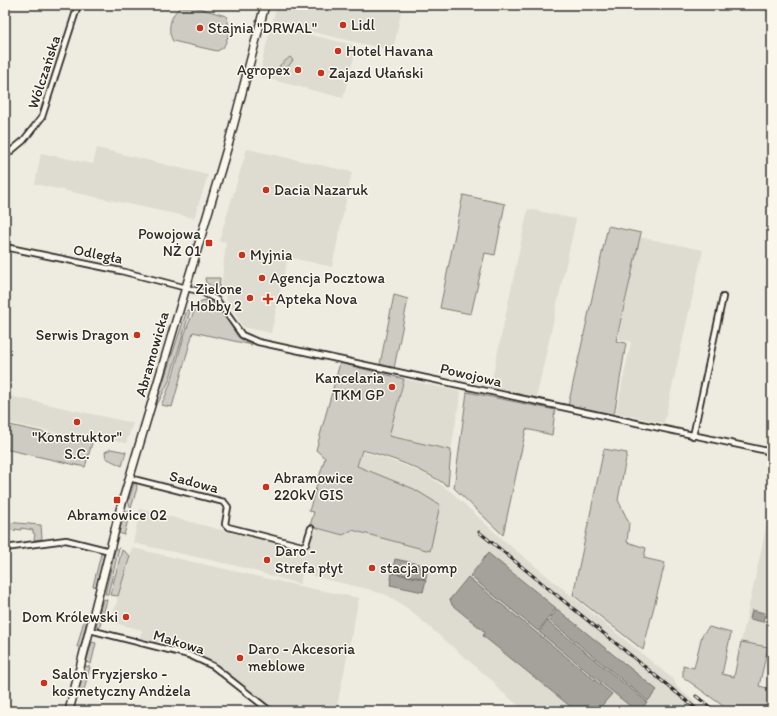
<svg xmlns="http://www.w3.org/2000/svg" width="777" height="716" font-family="Itim,sans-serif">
<rect width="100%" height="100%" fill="#eeebe0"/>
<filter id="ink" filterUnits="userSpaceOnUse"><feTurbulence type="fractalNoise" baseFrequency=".025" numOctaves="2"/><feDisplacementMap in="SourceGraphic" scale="8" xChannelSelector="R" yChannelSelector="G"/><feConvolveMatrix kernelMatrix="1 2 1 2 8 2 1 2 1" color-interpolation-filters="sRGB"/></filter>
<g filter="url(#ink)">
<!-- built -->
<path fill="#dedbd1" d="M277,5H389L401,12L393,51L300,29L299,32L357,46L343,98L261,77L262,62Z
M97,148L208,175L194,218L35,184L41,153L93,164Z
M247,149L352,172L332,267L288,257L271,333L243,327L221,289L226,242L219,241Z
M528,209L576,219L536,399L490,389Z
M639,237L703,250L664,423L616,413L631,342L618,339Z
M404,379L461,392L451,450L389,436Z
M5,395L133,423L126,443L92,436L91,440L5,422Z
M362,452L385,458L424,473L450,491L502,539L674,680L677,687L696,703L690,711H525L496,687L495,683L407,608L387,595L372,591V590L316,577L303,571L300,584L237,566L133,543L140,509L307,552L312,533L319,529L343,535L352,530L430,551L414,489L357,466Z
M772,501V625L768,647L741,642Z
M132,548L299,586L359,598L336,711H276L195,650L160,637L157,644L139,639L142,630L111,622Z"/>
<!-- green -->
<path fill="#cecbc2" stroke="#7c7b76" d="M181,7H195L226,16C231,28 229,37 223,48L217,51L173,41C166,30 171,13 181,7Z
M290,57L293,60L285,71H280L279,66Z
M463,195L505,204L495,255L485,253L471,314L440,308Z
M608,226L641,233L616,341L626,343L614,416L568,406Z
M205,278H220L219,289L206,283Z
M394,295L408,299L394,368L380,364Z
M208,300L219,307L238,337L252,345L193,332L172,407L161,405C179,372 179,331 201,301Z
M187,310L190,311L169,381L158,403L157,400Z
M340,363L404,379L389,436L451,450L448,486C420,468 394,458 362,450L357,466L414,489L440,505L430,551L352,530L343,535L310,526L314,512L309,511L325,458L316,450Z
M467,392L555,410L552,435L526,429L503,535L454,488Z
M5,424L92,443L85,467L5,449Z
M111,449L126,452L122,466L106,458L105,452Z
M604,449L627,453L618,500L629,523L627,542L646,548L644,558L665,563L643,650L573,595Z
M134,483H136L137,488L131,508L128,502Z
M127,511L130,512L124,535L119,533L124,513Z
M5,522L41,525L42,539L34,540L35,534L33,533V530L21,528V530L15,529V531L9,530V532L5,531Z
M119,548L108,594H105L115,550Z
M102,550L105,555L96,587L93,586Z
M122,550L130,556L118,596L110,595Z
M103,599L107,600L99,629L96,625Z
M88,615L81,647H77L83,624Z
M709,627L731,633L722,674L734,677L741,642L768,647L759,686L771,689L766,711H730L683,677V665L694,668L702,635Z
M92,642L96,643L91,664L86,662Z
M85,666L90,667L84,690L79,688Z"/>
<!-- water -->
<path fill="#a4a29a" stroke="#74726e" d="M488,553L556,608L538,631L470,576Z
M395,559L428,566L426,579L392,572Z
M392,573L426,580L423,592L390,585Z
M468,577L612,694L597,711H576L483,636L485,632L452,605L450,599Z
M557,609L657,690L648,701L549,620Z
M752,610L765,613L763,622L750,619Z
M547,621L647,702L640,711H636L539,632Z"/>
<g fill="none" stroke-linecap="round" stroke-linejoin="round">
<defs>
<path id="street" d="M5,156L23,141L42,117L78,5
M5,247L121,271L202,292L217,300L242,335L258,342L772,452
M693,436L723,297
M129,478L224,502L228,507L225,524L228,527L302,546L306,544L311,528
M5,548L66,540L110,551
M90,630L189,655L213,666L270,711"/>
<path id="primary" d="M69,711L120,510L229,142L265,5"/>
</defs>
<!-- street casing -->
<use href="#street" stroke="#2b2b2b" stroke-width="8"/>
<!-- primary casing -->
<use href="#primary" stroke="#2b2b2b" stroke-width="10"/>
<!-- street -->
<use href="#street" stroke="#fbf7ec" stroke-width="4.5"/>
<!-- primary -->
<use href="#primary" stroke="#fbf7ec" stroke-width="7"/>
<defs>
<path id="rail" d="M479,532L699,711
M696,696L715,711"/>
</defs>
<!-- rail casing -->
<use href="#rail" stroke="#2b2b2b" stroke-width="3"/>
<!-- rail -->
<use href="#rail" stroke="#fbf7ec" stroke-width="1.5" stroke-dasharray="4.5" stroke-linecap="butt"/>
</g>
</g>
<!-- markers -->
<g fill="#c8321e" stroke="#fbf7ec" stroke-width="1.5">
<circle cx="343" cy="25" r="4"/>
<circle cx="200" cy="28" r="4"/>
<circle cx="338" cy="51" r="4"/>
<circle cx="298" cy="70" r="4"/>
<circle cx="321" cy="73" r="4"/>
<circle cx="266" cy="190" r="4"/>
<rect x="205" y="239" width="8" height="8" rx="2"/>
<circle cx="242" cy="255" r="4"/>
<circle cx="262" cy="278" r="4"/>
<circle cx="250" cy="298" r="4"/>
<path d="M266 293h4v4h4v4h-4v4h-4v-4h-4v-4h4z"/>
<circle cx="137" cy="335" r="4"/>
<circle cx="392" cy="387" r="4"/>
<circle cx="77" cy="422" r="4"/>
<circle cx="266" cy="487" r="4"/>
<rect x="113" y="496" width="8" height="8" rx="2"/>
<circle cx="267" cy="560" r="4"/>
<circle cx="372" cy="568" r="4"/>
<circle cx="126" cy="617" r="4"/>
<circle cx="240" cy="658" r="4"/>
<circle cx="44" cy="683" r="4"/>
</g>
<g text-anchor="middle" stroke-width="3" stroke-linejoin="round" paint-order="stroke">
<!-- poi labels -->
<g font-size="15" fill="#2b2b2b" stroke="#fbf7ec" text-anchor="start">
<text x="351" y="30">Lidl</text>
<text x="208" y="33">Stajnia "DRWAL"</text>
<text x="346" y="56">Hotel Havana</text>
<text x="290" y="75" text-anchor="end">Agropex</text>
<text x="329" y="78">Zajazd Ułański</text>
<text x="274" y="195">Dacia Nazaruk</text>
<text x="201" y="239" text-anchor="end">Powojowa<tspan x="201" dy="17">NŻ 01</tspan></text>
<text x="250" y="260">Myjnia</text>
<text x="270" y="283">Agencja Pocztowa</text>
<text x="242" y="294" text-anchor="end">Zielone<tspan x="242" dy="17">Hobby 2</tspan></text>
<text x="276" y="304">Apteka Nova</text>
<text x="129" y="340" text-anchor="end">Serwis Dragon</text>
<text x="384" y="383" text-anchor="end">Kancelaria<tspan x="384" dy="17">TKM GP</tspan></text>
<text x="77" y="442" text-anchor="middle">"Konstruktor"<tspan x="77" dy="17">S.C.</tspan></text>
<text x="274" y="483">Abramowice<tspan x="274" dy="17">220kV GIS</tspan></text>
<text x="117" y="520" text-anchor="middle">Abramowice 02</text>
<text x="275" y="556">Daro -<tspan x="275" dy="17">Strefa płyt</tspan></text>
<text x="380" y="573">stacja pomp</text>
<text x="118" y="622" text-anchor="end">Dom Królewski</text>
<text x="248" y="654">Daro - Akcesoria<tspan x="248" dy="17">meblowe</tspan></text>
<text x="52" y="679">Salon Fryzjersko -<tspan x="52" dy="17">kosmetyczny Andżela</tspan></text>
</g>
<!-- street labels -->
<g font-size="15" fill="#2b2b2b" stroke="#fbf7ec">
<text transform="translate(44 72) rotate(-72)" y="5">Wólczańska</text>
<text transform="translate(98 254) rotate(11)" y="5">Odległa</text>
<text transform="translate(152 354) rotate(-74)" y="5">Abramowicka</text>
<text transform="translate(471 375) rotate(13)" y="5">Powojowa</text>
<text transform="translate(194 482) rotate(15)" y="5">Sadowa</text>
<text transform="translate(179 642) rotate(17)" y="5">Makowa</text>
</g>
</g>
<!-- margin -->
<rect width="777" height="716" fill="none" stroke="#fbf7ec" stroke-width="20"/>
<rect x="10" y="10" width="757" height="696" fill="none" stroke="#2b2b2b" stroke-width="1.5" filter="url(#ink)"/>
</svg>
